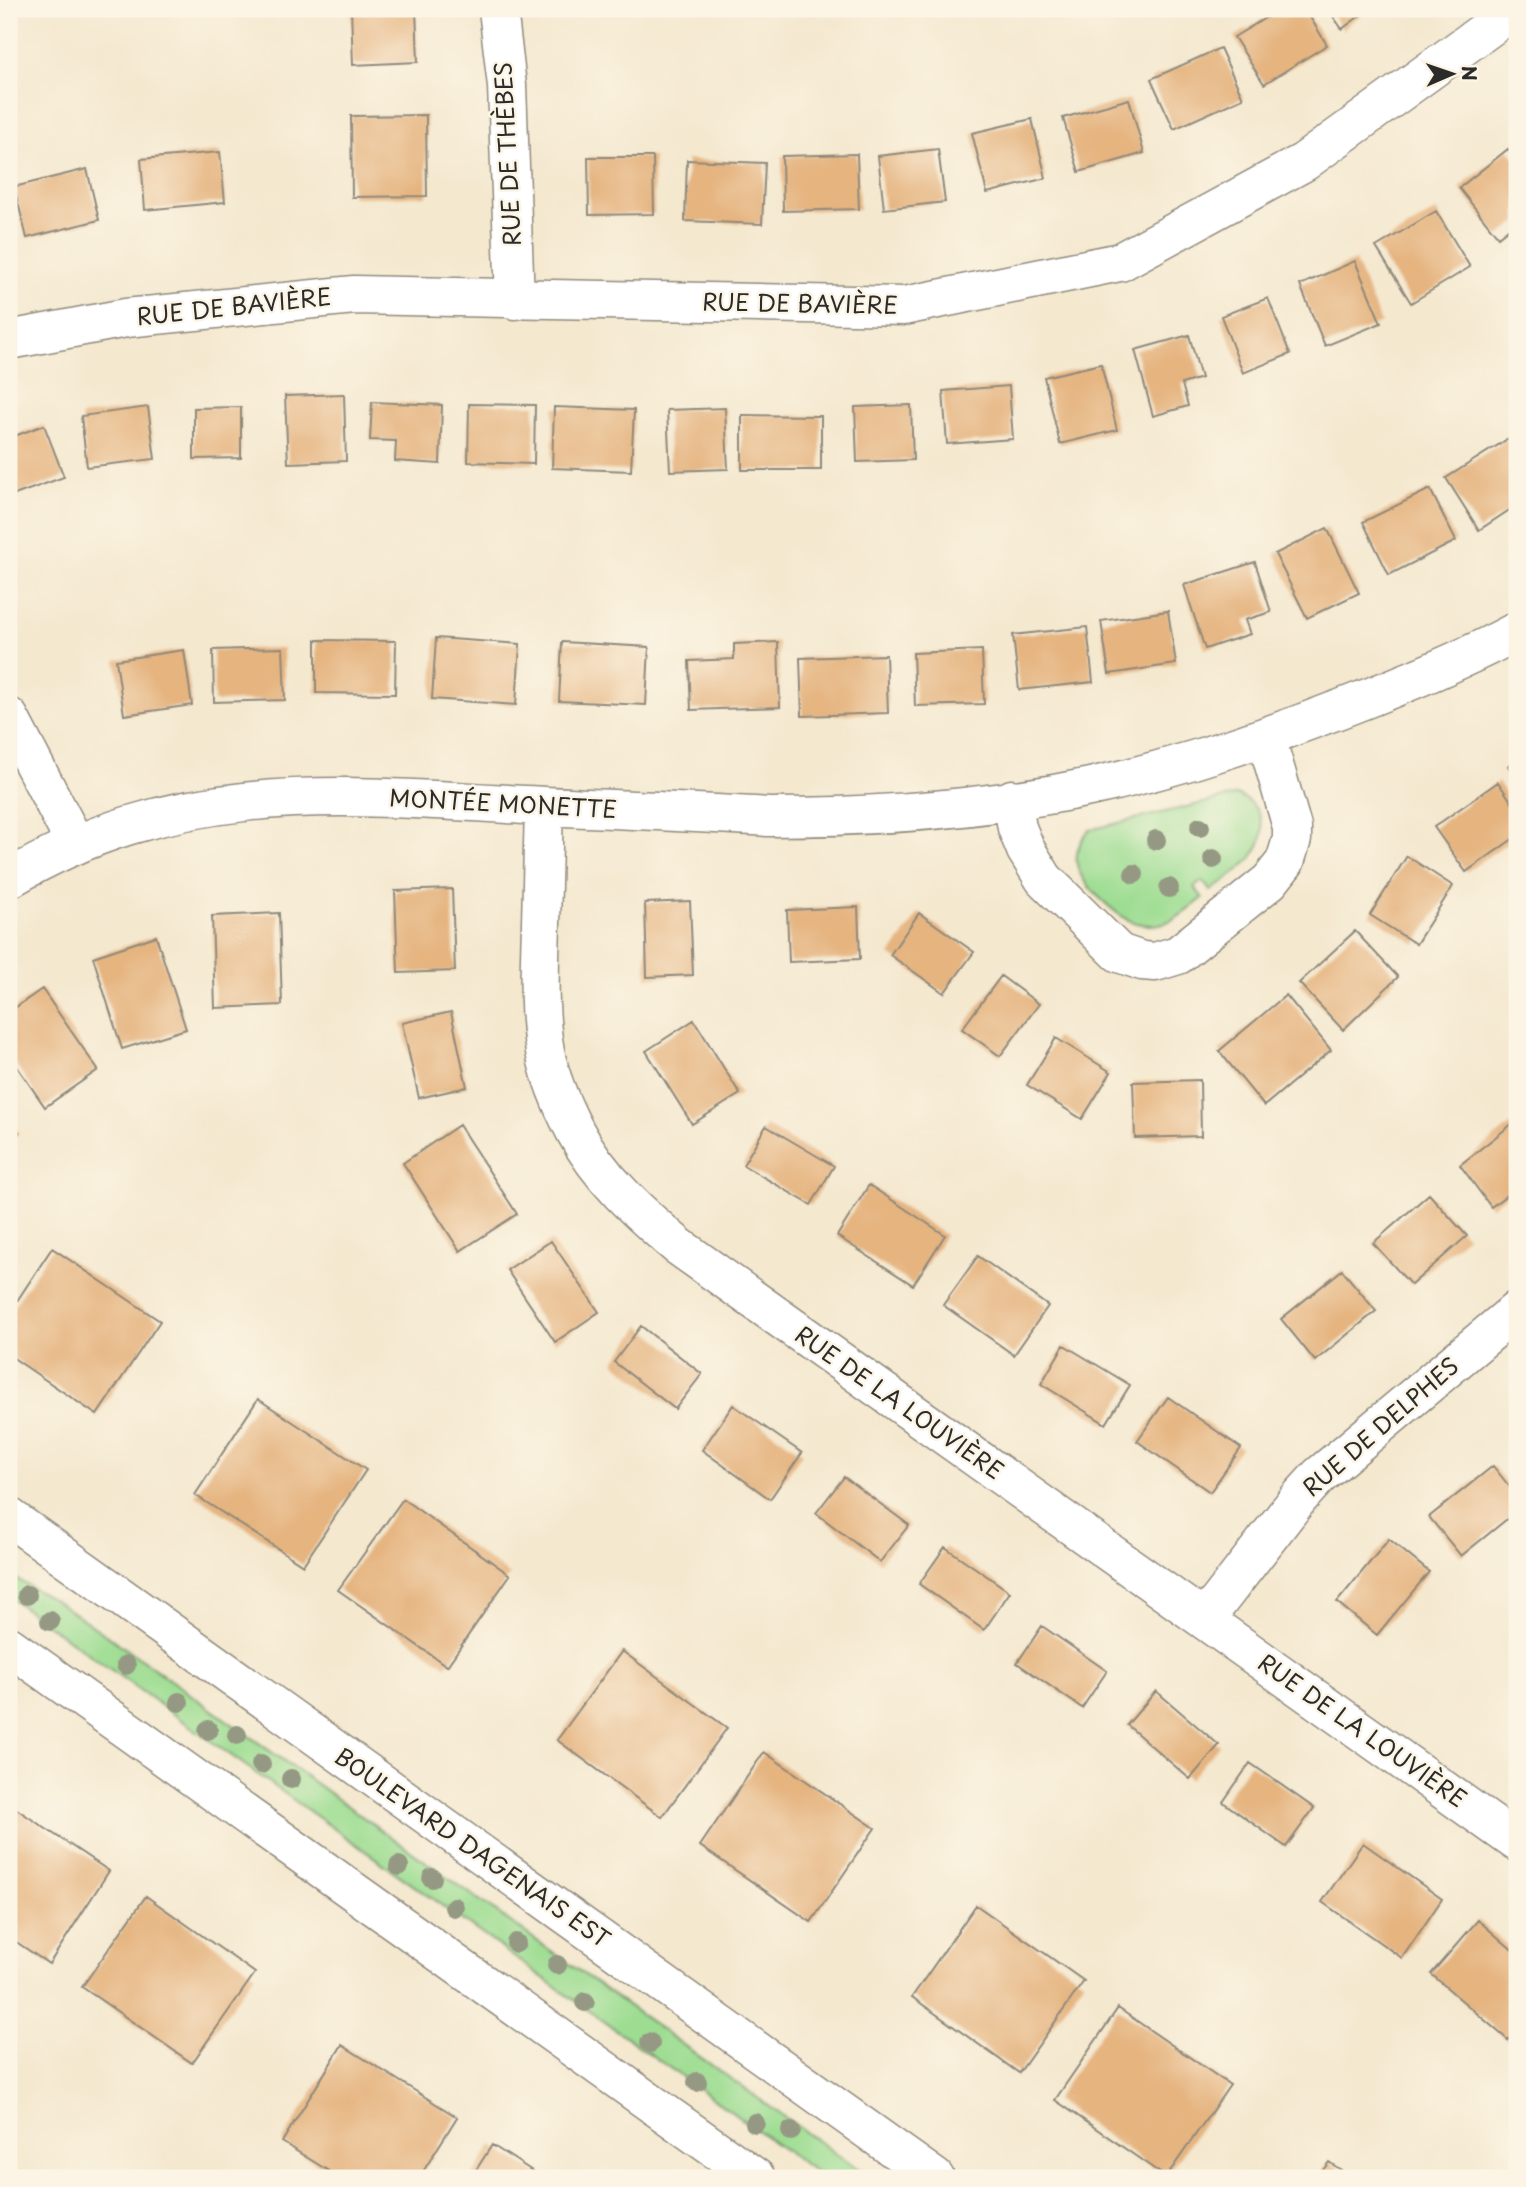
<svg xmlns="http://www.w3.org/2000/svg" width="1526" height="2187" font-family="'Playpen Sans',sans-serif">
<rect width="100%" height="100%" fill="#fcf5e5"/>
<filter id="ink" filterUnits="userSpaceOnUse"><feTurbulence type="fractalNoise" baseFrequency=".0143" numOctaves="2"/><feDisplacementMap in="SourceGraphic" scale="14" xChannelSelector="R" yChannelSelector="G"/><feConvolveMatrix kernelMatrix="1 2 1 2 8 2 1 2 1" color-interpolation-filters="sRGB"/></filter>
<filter id="wash" filterUnits="userSpaceOnUse"><feTurbulence type="fractalNoise" baseFrequency=".00686" numOctaves="4" result="noise"/><feDisplacementMap in="SourceGraphic" scale="28" xChannelSelector="R" yChannelSelector="G"/><feGaussianBlur stdDeviation="1.57" result="paint"/><feColorMatrix in="noise" values="0 0 0 0 0 0 0 0 0 0 0 0 0 0 0 0 0 1.4 0 .05"/><feComposite in="paint" operator="in"/></filter>
<g filter="url(#wash)">
<rect width="100%" height="100%" fill="#f4e8cf"/>
<!-- green -->
<path fill="#9ddd92" stroke="#64845e" stroke-width="2" d="M1237,795C1249,800 1255,805 1260,817C1273,852 1233,874 1211,891L1202,881L1194,887L1203,898C1187,911 1172,925 1150,925C1130,925 1116,913 1102,900C1079,879 1065,858 1089,830Z
M9,1575L61,1604L138,1657L870,2178H824L9,1597Z"/>
<g id="blocks">
<!-- building -->
<path fill="#e5b47f" d="M351,9H416L418,62L353,65Z
M1280,9H1305L1327,45L1264,84L1234,37Z
M1328,9H1369L1342,29Z
M1220,48L1243,98L1174,129L1151,79Z
M1129,99L1144,153L1079,172L1063,118Z
M426,115L427,196L352,197L351,116Z
M1032,119L1046,178L987,193L972,133Z
M938,149L945,202L884,209L878,156Z
M1508,149L1517,161V222L1498,237L1459,188Z
M220,152L225,202L145,210L141,159Z
M857,154L859,209L783,211L782,156Z
M588,157H653L654,214L589,215Z
M687,160L765,163L762,224L685,221Z
M87,169L99,220L27,238L14,187Z
M1436,211L1470,267L1411,303L1376,247Z
M1355,261L1381,323L1325,346L1300,285Z
M1268,298L1290,354L1243,373L1221,316Z
M1189,335L1201,378L1182,384L1188,406L1153,416L1135,350Z
M1101,364L1117,430L1060,444L1044,377Z
M1009,386L1013,439L947,444L943,391Z
M344,394L346,461L288,463L285,396Z
M372,402L442,405L440,464L395,461L396,441L370,440Z
M469,404L535,405L534,464L468,462Z
M911,405L913,460L857,462L855,407Z
M148,407L155,459L87,467L81,416Z
M241,407V458L194,459V408Z
M554,407L634,410L631,471L552,468Z
M725,408L728,469L670,471L667,410Z
M742,415L821,416V470H742Z
M44,425L64,477L9,497V438Z
M1511,437L1517,447V505L1479,530L1446,478Z
M1430,489L1456,541L1389,575L1363,522Z
M1327,528L1359,593L1307,618L1275,554Z
M1255,562L1271,612L1245,620L1250,634L1205,649L1184,585Z
M1168,611L1176,664L1109,674L1101,621Z
M1087,627L1093,682L1019,690L1013,635Z
M436,638L520,644L516,705L432,699Z
M316,640L396,641L395,694L316,693Z
M562,642L649,647L646,705L559,701Z
M778,642L780,707L691,710L689,661L734,659V644Z
M283,648L285,700L214,702L213,650Z
M184,650L192,705L124,715L116,660Z
M982,650L984,704L915,706L913,653Z
M886,655L888,713L802,716L800,658Z
M1517,759V779L1508,766Z
M1498,782L1517,810V836L1466,872L1434,827Z
M1407,856L1453,886L1416,944L1370,915Z
M452,889L455,971L398,973L395,891Z
M690,901L693,975L647,977L645,903Z
M858,907L860,959L789,962L787,910Z
M279,913L282,1005L215,1008L212,916Z
M919,913L974,952L944,993L890,955Z
M1355,931L1398,977L1343,1030L1299,983Z
M156,936L186,1029L122,1049L93,957Z
M1001,976L1039,1004L1000,1056L962,1029Z
M42,989L98,1070L45,1107L9,1055V1012Z
M1286,995L1331,1050L1264,1106L1219,1051Z
M451,1012L467,1087L419,1098L402,1023Z
M694,1020L740,1094L692,1124L646,1051Z
M1056,1038L1111,1072L1082,1119L1027,1085Z
M1200,1080L1201,1136L1135,1138L1133,1082Z
M1517,1120V1187L1491,1207L1460,1165Z
M9,1123L19,1132L9,1144Z
M459,1125L517,1214L460,1251L403,1163Z
M766,1126L834,1166L811,1205L743,1165Z
M869,1185L945,1235L913,1285L837,1236Z
M1429,1194L1467,1236L1411,1285L1373,1243Z
M551,1241L599,1312L555,1342L507,1270Z
M52,1248L160,1321L97,1415L9,1355V1313Z
M978,1256L1048,1306L1014,1355L943,1305Z
M1342,1270L1376,1311L1315,1361L1281,1319Z
M641,1326L702,1374L675,1409L614,1362Z
M1064,1345L1130,1385L1106,1424L1041,1384Z
M1168,1397L1241,1448L1210,1492L1137,1441Z
M258,1399L366,1470L303,1565L195,1495Z
M733,1405L802,1453L770,1499L702,1450Z
M1493,1466L1517,1496V1511L1461,1556L1429,1517Z
M844,1477L909,1525L880,1562L816,1513Z
M403,1499L510,1575L447,1666L338,1590Z
M1389,1539L1429,1572L1377,1635L1337,1602Z
M945,1547L1010,1592L984,1630L919,1584Z
M1042,1626L1107,1671L1082,1708L1017,1663Z
M622,1651L727,1728L662,1817L557,1740Z
M1156,1691L1219,1745L1190,1779L1127,1725Z
M764,1752L875,1828L811,1922L700,1846Z
M1250,1763L1314,1808L1286,1847L1223,1802Z
M9,1804L109,1871L49,1964L9,1937Z
M1363,1843L1442,1899L1402,1958L1322,1902Z
M146,1896L255,1973L192,2063L82,1987Z
M976,1905L1084,1981L1019,2073L912,1997Z
M1478,1920L1517,1954V2030L1508,2040L1431,1974Z
M1118,2008L1230,2085L1166,2177L1055,2100Z
M342,2045L457,2117L419,2178H340L282,2142Z
M492,2145L543,2178H471Z
M1329,2162L1353,2178H1317Z"/>
</g>
</g>
<g filter="url(#ink)">
<use href="#blocks" fill-opacity="0" stroke="#908a7d" stroke-width="2"/>
<g fill="none" stroke-linecap="round" stroke-linejoin="round">
<defs>
<path id="minor" d="M498,9L507,86L515,300
M9,340L126,318L354,295L904,306L1120,262L1304,162L1515,9
M9,717L76,845
M1012,799L1017,828L1026,850L1044,879L1119,953L1142,961L1155,962L1178,955L1270,881L1285,862L1292,839V827L1266,737
M544,806C543,845 542,884 541,923C540,966 537,1009 545,1051C550,1079 562,1106 575,1131C599,1177 639,1213 678,1246L1517,1842
M9,879C177,779 338,794 525,805C606,809 687,812 769,817C876,817 985,809 1090,787C1186,766 1277,734 1368,698C1419,678 1469,657 1517,631
M1205,1619L1298,1499L1319,1476L1517,1310"/>
<path id="major" d="M9,1517L935,2178
M9,1646L756,2178"/>
</defs>
<!-- minor casing -->
<use href="#minor" stroke="#908a7d" stroke-width="41"/>
<!-- major casing -->
<use href="#major" stroke="#908a7d" stroke-width="41"/>
<!-- minor -->
<use href="#minor" stroke="#fff" stroke-width="38"/>
<!-- major -->
<use href="#major" stroke="#fff" stroke-width="38"/>
</g>
<!-- trees -->
<g fill="#959983">
<circle cx="1200" cy="827" r="10"/>
<circle cx="1156" cy="840" r="10"/>
<circle cx="1213" cy="859" r="10"/>
<circle cx="1134" cy="874" r="10"/>
<circle cx="1169" cy="888" r="10"/>
<circle cx="27" cy="1595" r="10"/>
<circle cx="50" cy="1621" r="10"/>
<circle cx="126" cy="1665" r="10"/>
<circle cx="179" cy="1702" r="10"/>
<circle cx="208" cy="1730" r="10"/>
<circle cx="237" cy="1735" r="10"/>
<circle cx="261" cy="1764" r="10"/>
<circle cx="291" cy="1779" r="10"/>
<circle cx="399" cy="1866" r="10"/>
<circle cx="432" cy="1878" r="10"/>
<circle cx="454" cy="1907" r="10"/>
<circle cx="516" cy="1943" r="10"/>
<circle cx="557" cy="1965" r="10"/>
<circle cx="585" cy="2002" r="10"/>
<circle cx="650" cy="2043" r="10"/>
<circle cx="697" cy="2082" r="10"/>
<circle cx="755" cy="2123" r="10"/>
<circle cx="791" cy="2131" r="10"/>
</g>
</g>
<g text-anchor="middle" stroke-width="5" stroke-linejoin="round" paint-order="stroke">
<!-- street labels -->
<g font-size="23" fill="#2b2b2b" stroke="#fcf5e5">
<text transform="translate(508 154) rotate(-93)" y="8">RUE DE THÈBES</text>
<text transform="translate(800 304) rotate(1)" y="8">RUE DE BAVIÈRE</text>
<text transform="translate(234 307) rotate(-6)" y="8">RUE DE BAVIÈRE</text>
<text transform="translate(503 804) rotate(3)" y="8">MONTÉE MONETTE</text>
<text transform="translate(899 1403) rotate(35)" y="8">RUE DE LA LOUVIÈRE</text>
<text transform="translate(1381 1427) rotate(-41)" y="8">RUE DE DELPHES</text>
<text transform="translate(1362 1731) rotate(35)" y="8">RUE DE LA LOUVIÈRE</text>
<text transform="translate(472 1848) rotate(35)" y="8">BOULEVARD DAGENAIS EST</text>
</g>
</g>
<!-- margin -->
<rect width="1526" height="2187" fill="none" stroke="#fcf5e5" stroke-width="35"/>
<!-- north arrow -->
<g transform="translate(1452 74) rotate(88)" stroke="#fcf5e5" stroke-width="5" paint-order="stroke">
<path d="M0-5L12 26L0 18L-12 26Z" fill="#2b2b2b"/>
<text y="-10" font-size="19" font-weight="bold" text-anchor="middle" fill="#2b2b2b">N</text>
</g>
</svg>
